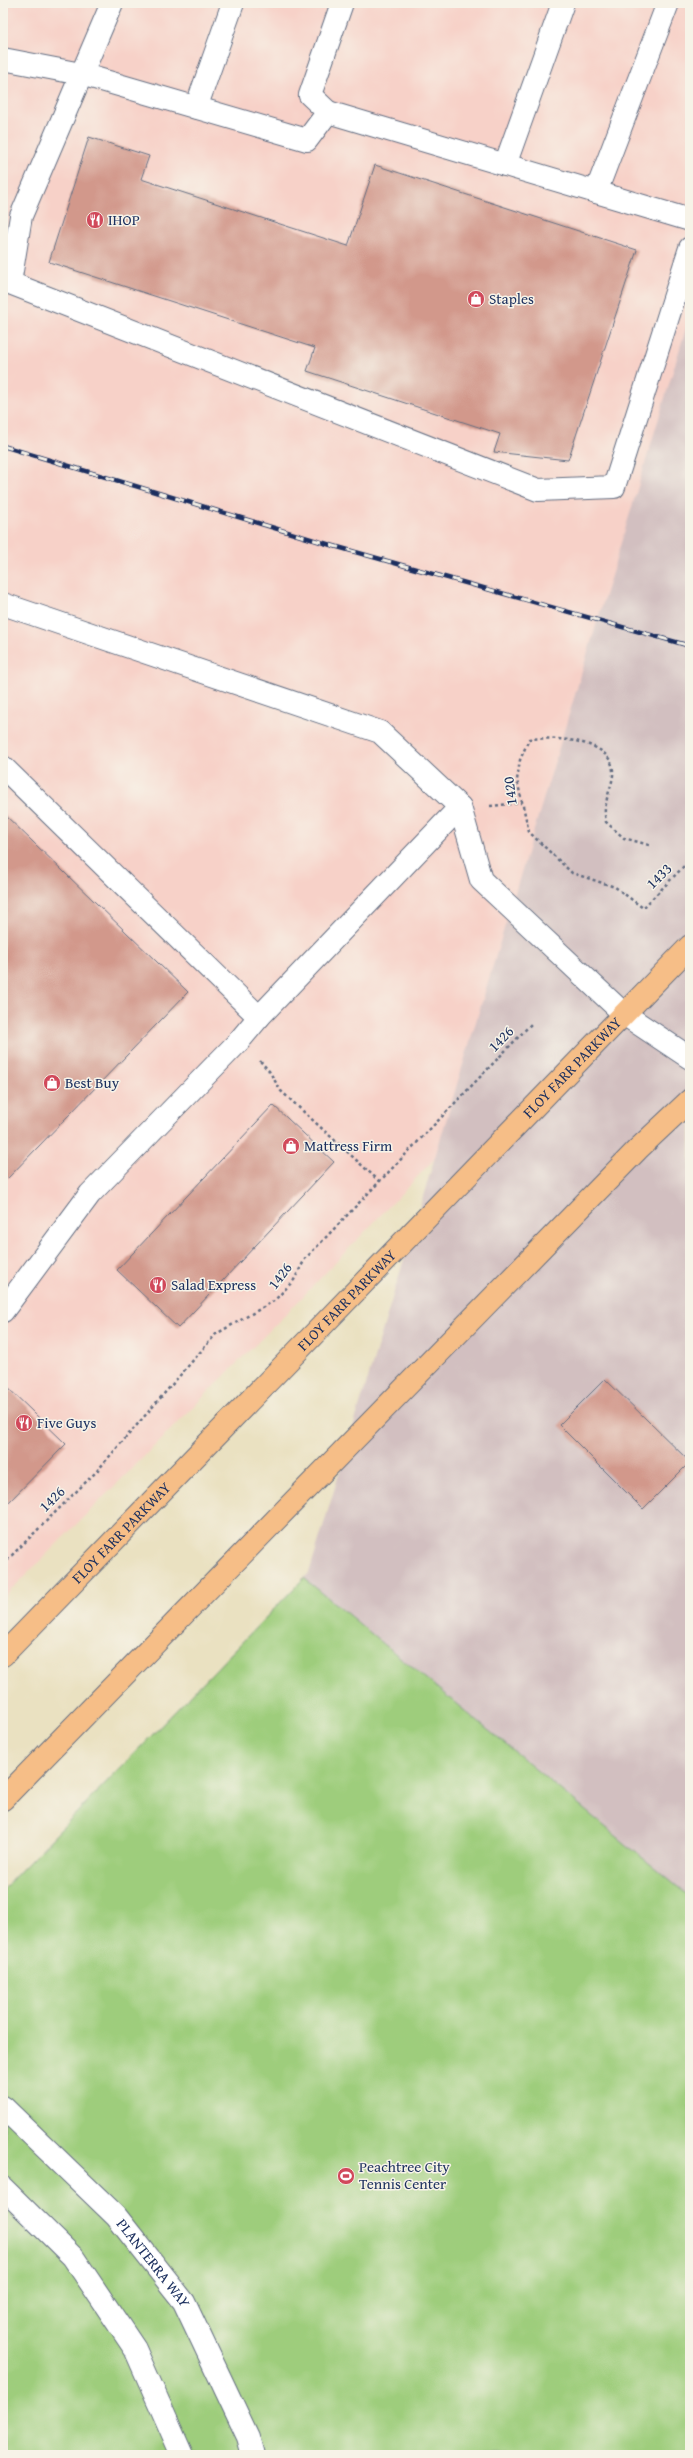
<svg xmlns="http://www.w3.org/2000/svg" width="693" height="2458" font-family="'Gentium Book Plus',serif">
<rect width="100%" height="100%" fill="#f7f3e8"/>
<filter id="ink" filterUnits="userSpaceOnUse"><feTurbulence type="fractalNoise" baseFrequency=".025" numOctaves="2"/><feDisplacementMap in="SourceGraphic" scale="8" xChannelSelector="R" yChannelSelector="G"/><feConvolveMatrix kernelMatrix="1 2 1 2 8 2 1 2 1" color-interpolation-filters="sRGB"/></filter>
<filter id="wash" filterUnits="userSpaceOnUse"><feTurbulence type="fractalNoise" baseFrequency=".012" numOctaves="4" result="noise"/><feDisplacementMap in="SourceGraphic" scale="16" xChannelSelector="R" yChannelSelector="G"/><feGaussianBlur stdDeviation="0.9" result="paint"/><feColorMatrix in="noise" values="0 0 0 0 0 0 0 0 0 0 0 0 0 0 0 0 0 1.4 0 .05"/><feComposite in="paint" operator="in"/></filter>
<g filter="url(#wash)">
<rect width="100%" height="100%" fill="#eae1c1"/>
<!-- built -->
<path fill="#f7d1c8" d="M3,3H690V892L288,1312L3,1598Z"/>
<!-- industrial -->
<path fill="#d2bfc0" d="M690,315V1897L304,1578L309,1573Z"/>
<!-- green -->
<path fill="#9ecd7b" stroke="#5c7e6c" d="M304,1578L690,1897V2455H3V1889Z"/>
<g id="blocks">
<!-- building -->
<path fill="#d2988b" d="M89,137L149,156L141,179L348,246L375,165L637,250L568,460L494,452L500,434L307,371L315,348L49,262Z
M3,813L188,992L8,1178L3,1174Z
M273,1105L334,1162L178,1328L117,1270Z
M605,1379L690,1462L643,1509L559,1425Z
M3,1383L66,1444L3,1508Z"/>
</g>
</g>
<g filter="url(#ink)">
<use href="#blocks" fill-opacity="0" stroke="#636d81" stroke-width="1"/>
<g fill="none" stroke-linecap="round" stroke-linejoin="round">
<defs>
<g id="minor">
<path d="M112,3L21,216L10,283L538,490L614,487L690,248"/>
<path d="M3,59L81,74L307,140L328,112L690,220"/>
<path d="M196,108L233,3"/>
<path d="M328,112L310,95L342,3"/>
<path d="M505,165L563,3"/>
<path d="M596,192L668,3"/>
<path d="M3,604L380,732L460,807L481,880L624,1014L690,1058"/>
<path d="M3,767L259,1017"/>
<path d="M3,1311L90,1194L239,1041L259,1017L460,807"/>
<path id="s1" d="M3,2107L116,2216L184,2302L248,2437L253,2455"/>
<path d="M3,2188L73,2257L135,2349L182,2455"/>
</g>
<g id="major">
<path id="s2" d="M3,1655L690,946"/>
<path d="M3,1799L638,1149L690,1100"/>
</g>
</defs>
<!-- minor casing -->
<use href="#minor" stroke="#636d81" stroke-width="24"/>
<!-- major casing -->
<use href="#major" stroke="#636d81" stroke-width="24"/>
<!-- path -->
<path stroke="#636d81" stroke-width="2.5" stroke-dasharray="3 3" stroke-linecap="butt" d="M490,806L521,803
M649,845L624,838L606,822C605,816 604,810 606,804C607,794 614,781 613,771C611,738 552,737 529,739L520,760L517,780L529,832L572,873L615,887L643,908L690,860
M260,1061L269,1071L281,1091L379,1181
M3,1564L96,1472L216,1334L274,1301L294,1280L305,1259L531,1024"/>
<!-- minor -->
<use href="#minor" stroke="#fff" stroke-width="22"/>
<!-- major -->
<use href="#major" stroke="#f6be87" stroke-width="22"/>
<defs>
<path id="rail" d="M3,446L334,546L690,646"/>
</defs>
<!-- rail casing -->
<use href="#rail" stroke="#1b2f5e" stroke-width="4.5"/>
<!-- rail -->
<use href="#rail" stroke="#f7f3e8" stroke-width="3" stroke-dasharray="9" stroke-linecap="butt"/>
</g>
</g>
<!-- icons -->
<defs>
<symbol id="restaurant-disc" viewBox="-11 -11 22 22"><circle r="9.5" fill="#d1495b" stroke="#f7f3e8"/><path d="M-5-6h1v4h1v-4h1v4h1v-4h1v5L-1.5 .5V6h-2V.5L-5-1ZM5-6V6H3V1.5H1.5Q1.5-4 5-6Z" fill="#fff"/></symbol>
<symbol id="shop-disc" viewBox="-11 -11 22 22"><circle r="9.5" fill="#d1495b" stroke="#f7f3e8"/><path d="M-5-2.5h2.3a2.7 3.5 0 0 1 5.4 0H5L5.5 6h-11ZM-1.5-2.5h3a1.5 2.3 0 0 0-3 0Z" fill="#fff"/></symbol>
<symbol id="stadium-disc" viewBox="-11 -11 22 22"><circle r="9.5" fill="#d1495b" stroke="#f7f3e8"/><path d="M0-5a6.5 5 0 1 0 0 10a6.5 5 0 1 0 0-10ZM-3.5-1.8h7v3.6h-7Z" fill="#fff"/></symbol>
</defs>
<g fill-rule="evenodd">
<use href="#restaurant-disc" x="85" y="210" width="20" height="20"/>
<use href="#shop-disc" x="466" y="289" width="20" height="20"/>
<use href="#shop-disc" x="42" y="1073" width="20" height="20"/>
<use href="#shop-disc" x="281" y="1136" width="20" height="20"/>
<use href="#restaurant-disc" x="148" y="1275" width="20" height="20"/>
<use href="#restaurant-disc" x="14" y="1413" width="20" height="20"/>
<use href="#stadium-disc" x="336" y="2166" width="20" height="20"/>
</g>
<g text-anchor="middle" stroke-width="3" stroke-linejoin="round" paint-order="stroke">
<!-- poi labels -->
<g font-size="15" fill="#1b2f5e" stroke="#f7f3e8" text-anchor="start">
<text x="108" y="225">IHOP</text>
<text x="489" y="304">Staples</text>
<text x="65" y="1088">Best Buy</text>
<text x="304" y="1151">Mattress Firm</text>
<text x="171" y="1290">Salad Express</text>
<text x="37" y="1428">Five Guys</text>
<text x="359" y="2172">Peachtree City<tspan x="359" dy="17">Tennis Center</tspan></text>
</g>
<!-- street labels -->
<g font-size="15" fill="#1b2f5e" stroke="#f7f3e8">
<text transform="translate(510 791) rotate(-97)" y="5">1420</text>
<text transform="translate(659 876) rotate(-45)" y="5">1433</text>
<text transform="translate(501 1039) rotate(-46)" y="5">1426</text>
<text dy="5" stroke="none"><textPath href="#s2" startOffset="818">FLOY FARR PARKWAY</textPath></text>
<text transform="translate(280 1276) rotate(-53)" y="5">1426</text>
<text dy="5" stroke="none"><textPath href="#s2" startOffset="494">FLOY FARR PARKWAY</textPath></text>
<text transform="translate(52 1499) rotate(-45)" y="5">1426</text>
<text dy="5" stroke="none"><textPath href="#s2" startOffset="170">FLOY FARR PARKWAY</textPath></text>
<text dy="5" stroke="none"><textPath href="#s1" startOffset="217">PLANTERRA WAY</textPath></text>
</g>
</g>
<!-- margin -->
<rect width="693" height="2458" fill="none" stroke="#f7f3e8" stroke-width="16"/>
</svg>
